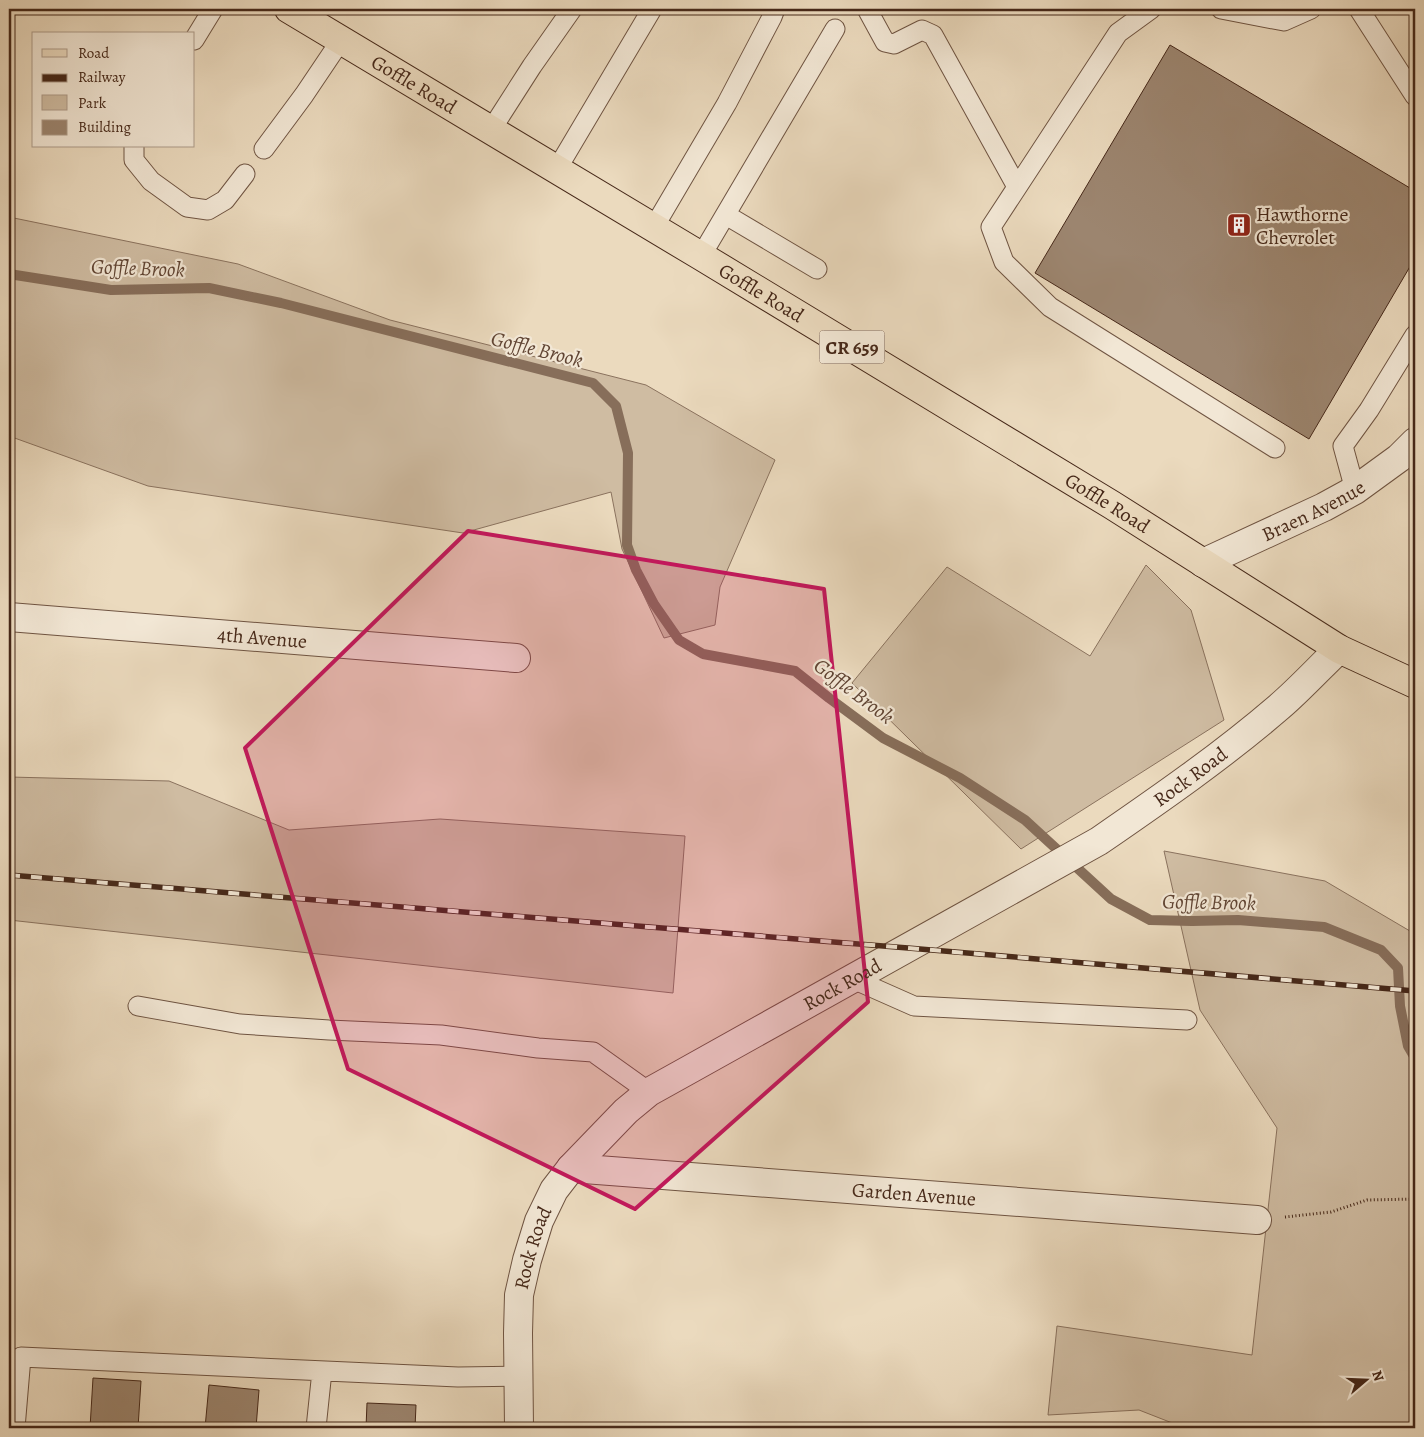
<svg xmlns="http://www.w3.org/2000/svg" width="1424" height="1437" font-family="Alegreya,serif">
<rect width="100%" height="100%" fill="#ebdabe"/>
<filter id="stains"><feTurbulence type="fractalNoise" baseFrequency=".004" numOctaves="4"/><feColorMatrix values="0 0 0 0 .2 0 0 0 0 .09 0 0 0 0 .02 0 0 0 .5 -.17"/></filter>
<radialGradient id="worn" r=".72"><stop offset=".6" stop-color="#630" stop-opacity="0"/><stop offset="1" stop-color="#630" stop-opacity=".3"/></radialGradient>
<!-- green -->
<path fill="#cfbca2" stroke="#8a725e" d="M9,217L238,264L390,320L646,385L775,460L720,587L715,625L664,638L622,549L611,492L463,533L148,486L9,436Z
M1146,565L1191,610L1224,720L1021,849L852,683L947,567L1090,656Z
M9,777L169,781L289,830L440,819L685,836L673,993L9,920Z
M1164,851L1325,881L1415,934V1428H1185L1139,1410L1048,1415L1057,1326L1252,1355L1277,1128L1200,1010Z"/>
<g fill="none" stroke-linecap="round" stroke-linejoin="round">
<!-- stream -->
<path stroke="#876e5a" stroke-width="10" d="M9,274L111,290L209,288L281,303L593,383L616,406L628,453L627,545L636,570L654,604L679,640L703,654L795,671L829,698L883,738L960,778L1025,820L1111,899L1150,920L1192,921L1238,920L1324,927L1381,950L1398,968L1400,1006L1408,1046L1415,1058"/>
</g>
<!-- building -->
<path fill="#9c856f" stroke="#462819" d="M1170,45L1415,191V258L1309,439L1035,273Z
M93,1378L141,1381L138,1428H90Z
M209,1385L259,1390L256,1428H205Z
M367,1403L416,1405L415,1428H366Z"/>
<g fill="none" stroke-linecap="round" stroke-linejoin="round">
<defs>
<path id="service" d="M867,9L885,42L894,44L922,30L933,35L1017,187
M1151,9L1118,33L991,227L1004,262L1050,307L1275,448
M1221,9L1284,21L1311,9
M1359,9L1415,96
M194,40L213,9
M491,130L532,66L572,9
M134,146V160L151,181L187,207L208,210L225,200L245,174
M264,149L304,95L341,40
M557,169L652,9
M726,215L817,269
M654,227L727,103L772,17L775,9
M701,256L835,29
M1355,490L1343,446L1369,410L1415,335
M853,979L914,1006L1187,1020
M138,1006L240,1024L329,1030L441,1035L538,1048L593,1052L649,1092
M15,1428L21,1357L458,1377L518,1376
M316,1428L322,1371"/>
<g id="minor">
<path id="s1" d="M1203,563L1324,507L1355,490L1399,458L1415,442"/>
<path id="s2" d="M9,617L516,658"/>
<path id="s3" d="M571,1168L1257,1220"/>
<path id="s4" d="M519,1428L518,1333L519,1295L527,1260L539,1221L554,1190L571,1168L626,1111L649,1092L685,1072L1099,841C1160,799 1222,756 1279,707C1300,689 1319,668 1339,649"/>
</g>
<g id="primary">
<path id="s5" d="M289,9L701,256L1112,505L1339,649L1415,684"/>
</g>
</defs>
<!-- service casing -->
<use href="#service" stroke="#6f5442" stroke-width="21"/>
<!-- minor casing -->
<use href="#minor" stroke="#6f5442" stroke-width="30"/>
<!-- primary casing -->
<use href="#primary" stroke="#462819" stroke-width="30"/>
<!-- path -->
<path stroke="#462819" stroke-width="3" stroke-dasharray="1 2.5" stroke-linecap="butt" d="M1285,1217L1331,1212L1367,1200L1415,1199"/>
<!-- service -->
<use href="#service" stroke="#f2e7d5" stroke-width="19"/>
<!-- minor -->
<use href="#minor" stroke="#f2e7d5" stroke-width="28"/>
<!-- primary -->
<use href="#primary" stroke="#ebdabe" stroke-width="28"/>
<defs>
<path id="rail" d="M9,875L908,948L1415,991"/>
</defs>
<!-- rail casing -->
<use href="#rail" stroke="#462819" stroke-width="5.5"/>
<!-- rail -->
<use href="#rail" stroke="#f2e7d5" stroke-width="4" stroke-dasharray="11" stroke-linecap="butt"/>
</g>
<!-- marked area -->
<path fill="#c2185b" fill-opacity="0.2" stroke="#c2185b" stroke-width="4" stroke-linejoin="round" d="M468,531L824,589L868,1002L635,1209L348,1069L245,748Z"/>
<!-- icons -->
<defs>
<symbol id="building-square" viewBox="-11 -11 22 22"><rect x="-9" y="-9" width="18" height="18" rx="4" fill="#8f2418" stroke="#f2e7d5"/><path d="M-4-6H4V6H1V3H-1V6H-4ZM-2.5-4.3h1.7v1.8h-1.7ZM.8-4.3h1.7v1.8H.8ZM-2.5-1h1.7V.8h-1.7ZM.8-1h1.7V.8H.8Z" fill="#fff"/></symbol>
</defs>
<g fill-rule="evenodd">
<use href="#building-square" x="1225" y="211" width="28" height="28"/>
</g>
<g text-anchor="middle" stroke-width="4.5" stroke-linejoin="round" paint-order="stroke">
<!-- shield labels -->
<rect fill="#f2e7d5" stroke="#7a6151" stroke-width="1" x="819.5" y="330.5" width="65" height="33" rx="4"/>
<g font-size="19" font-weight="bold" fill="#462819">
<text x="852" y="354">CR 659</text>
</g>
<!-- street labels -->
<g font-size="20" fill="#462819" stroke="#f2e7d5">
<text dy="7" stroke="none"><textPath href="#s5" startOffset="146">Goffle Road</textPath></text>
<text dy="7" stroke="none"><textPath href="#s5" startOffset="551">Goffle Road</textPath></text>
<text dy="7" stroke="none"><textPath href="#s5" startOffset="956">Goffle Road</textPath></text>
<text dy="7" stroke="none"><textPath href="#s1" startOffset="122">Braen Avenue</textPath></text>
<text dy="7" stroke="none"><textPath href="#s2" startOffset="254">4th Avenue</textPath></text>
<text dy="7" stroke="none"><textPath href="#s4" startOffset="1008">Rock Road</textPath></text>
<text dy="7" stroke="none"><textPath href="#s4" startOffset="602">Rock Road</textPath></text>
<text dy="7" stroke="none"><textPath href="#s3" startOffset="344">Garden Avenue</textPath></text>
<text dy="7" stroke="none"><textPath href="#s4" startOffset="182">Rock Road</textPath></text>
</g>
<!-- poi labels -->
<g font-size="20" fill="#462819" stroke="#f2e7d5" text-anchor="start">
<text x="1256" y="221">Hawthorne<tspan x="1256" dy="23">Chevrolet</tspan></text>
</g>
<!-- water labels -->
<g font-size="21" font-style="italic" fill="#614534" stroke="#f2e7d5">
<text transform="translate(138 268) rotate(2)" y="7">Goffle Brook</text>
<text transform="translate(537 349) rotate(14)" y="7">Goffle Brook</text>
<text transform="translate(854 691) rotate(37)" y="7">Goffle Brook</text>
<text transform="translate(1209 902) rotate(1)" y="7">Goffle Brook</text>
</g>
</g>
<!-- margin -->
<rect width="1424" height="1437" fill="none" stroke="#ebdabe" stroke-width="30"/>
<rect x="10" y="10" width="1404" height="1417" fill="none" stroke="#462819" stroke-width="2.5"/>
<rect x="15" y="15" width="1394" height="1407" fill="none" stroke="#462819"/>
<!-- legend -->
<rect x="32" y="32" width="162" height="115" fill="#f2e7d5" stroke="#ad9b8a"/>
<rect x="42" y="49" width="25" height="8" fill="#ebdabe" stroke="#ad9b8a"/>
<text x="78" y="58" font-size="15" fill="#462819">Road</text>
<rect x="42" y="74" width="25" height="8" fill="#462819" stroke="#ad9b8a"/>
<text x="78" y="82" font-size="15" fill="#462819">Railway</text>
<rect x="42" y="95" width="25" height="15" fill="#cfbca2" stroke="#ad9b8a"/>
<text x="78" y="108" font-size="15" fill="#462819">Park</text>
<rect x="42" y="120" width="25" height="15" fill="#9c856f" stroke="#ad9b8a"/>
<text x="78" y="132" font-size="15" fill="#462819">Building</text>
<!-- north arrow -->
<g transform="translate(1366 1380) rotate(71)" stroke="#f2e7d5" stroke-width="4" paint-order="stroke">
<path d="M0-4L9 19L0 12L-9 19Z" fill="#462819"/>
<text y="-8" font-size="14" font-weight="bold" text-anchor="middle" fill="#462819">N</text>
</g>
<rect width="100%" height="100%" filter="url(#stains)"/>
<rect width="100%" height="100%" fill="url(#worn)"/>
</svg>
